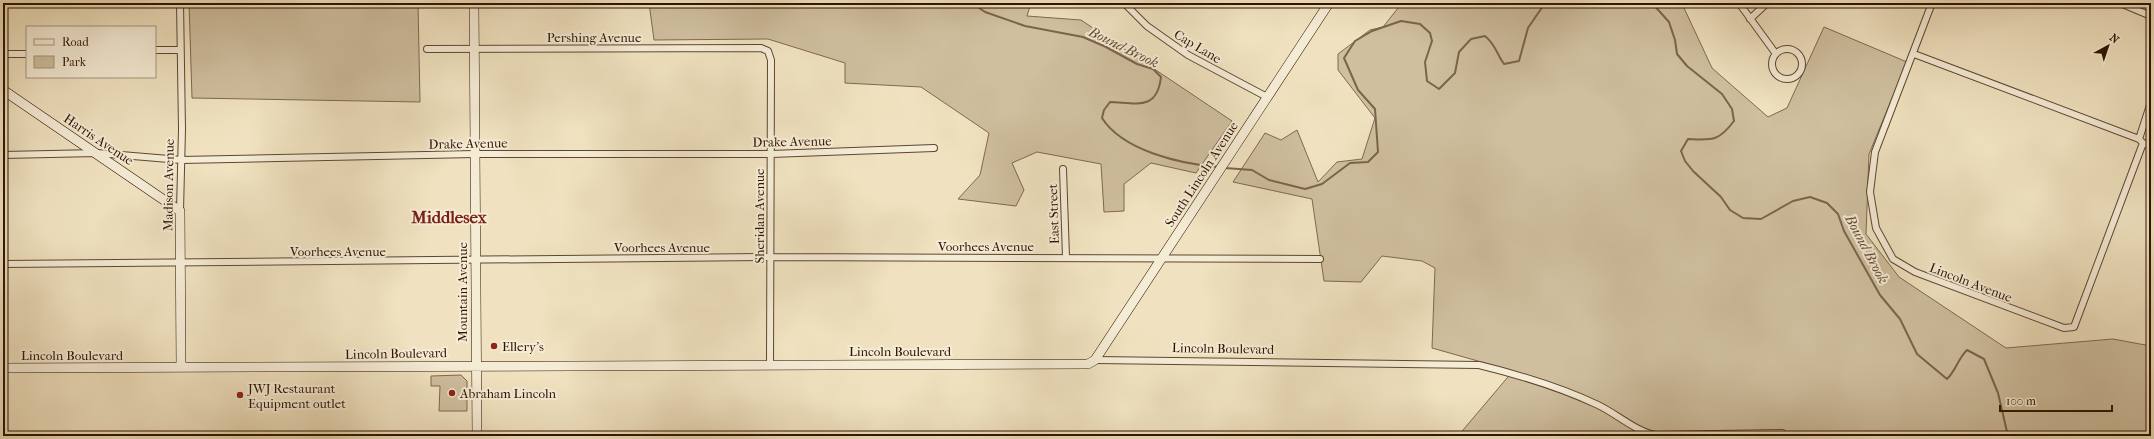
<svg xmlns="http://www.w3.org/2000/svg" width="2154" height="439" font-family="'IM FELL French Canon',serif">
<rect width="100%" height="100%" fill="#f0e2c0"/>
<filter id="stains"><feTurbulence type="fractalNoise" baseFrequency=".005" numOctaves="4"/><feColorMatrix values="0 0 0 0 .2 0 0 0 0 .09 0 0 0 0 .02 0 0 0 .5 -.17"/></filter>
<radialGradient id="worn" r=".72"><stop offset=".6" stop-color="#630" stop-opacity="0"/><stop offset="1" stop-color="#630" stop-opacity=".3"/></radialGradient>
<!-- green -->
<path fill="#cfbf9f" stroke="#7f6850" d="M189,3H418L420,102L192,98Z
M649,3H1031L1027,16L1081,20L1232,121L1196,173L1151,163L1124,184V211L1104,212L1101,164L1037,152L1012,163L1024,190L1016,206L958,199L980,175L989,133L921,87L845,83V63L768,39L654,40Z
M1402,3H1674L1684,8L1712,68L1768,117L1787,108L1824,27L1907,62L1869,154L1866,234L1899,277L2006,348L2113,339L2151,346V436H1458L1513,371L1432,348L1435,268L1422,261L1382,256L1361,282L1324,281L1312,199L1233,182L1265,133L1281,140L1297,130L1318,182L1337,162L1362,159L1375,118L1338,70V54L1370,30L1383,27Z
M461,375L467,381V411H439L440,386H431V376Z"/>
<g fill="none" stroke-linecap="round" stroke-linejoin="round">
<!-- stream -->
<path stroke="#7b644c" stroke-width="2" d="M972,3L985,12L1025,26L1083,37L1106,47L1137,64L1153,69L1161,77C1157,111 1137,103 1110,102L1104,110L1102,118C1123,151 1181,164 1218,167
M1652,3L1669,22L1675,40L1677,54L1687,66L1722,94L1732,109L1734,121C1718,142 1712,140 1688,139L1681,151L1685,161L1693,171L1721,197L1730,210L1743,218L1761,219L1793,201L1810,197L1827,203L1838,214L1844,231L1880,295L1900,319L1917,354L1947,379C1957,369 1957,360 1967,350L1984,359L1998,393L2008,436
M1225,168L1252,170L1269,180L1305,189L1322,184L1350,163L1368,162L1378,152L1375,109L1358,90L1344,58L1355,41L1372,31L1401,21L1420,24L1430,33L1432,41L1425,62L1427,81L1439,89L1455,73L1459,52L1471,39L1485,36C1496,45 1496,53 1504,64L1519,61L1528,28L1545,3"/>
<defs>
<path id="street" d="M180,3L182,129L180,211
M1124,3L1147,26L1188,55L1267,97
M1739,3L1776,54
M1932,3L1875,152L1870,192L1876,228L1893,259L1915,272L2064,328L2074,327L2143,143
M2120,3L2151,16
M1750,19L1767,3
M1772 64a15 15 0 1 1 30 0a15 15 0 1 1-30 0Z
M427,49L761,48L768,51L771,60L770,365
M155,50H180
M3,54H27
M1914,54L2139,139L2143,143L2151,146
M2139,139L2151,102
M3,155L97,153L181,160L475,154H771L934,148
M1063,169L1066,257
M3,264L770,257L1320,259
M1095,360L1479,365C1520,375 1560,387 1598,405C1617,414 1635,431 1655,435L1782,433"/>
<path id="secondary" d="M474,3L477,436
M3,90L180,211L181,367
M3,368L1088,364L1095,360L1329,3"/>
</defs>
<!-- street casing -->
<use href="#street" stroke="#5f4630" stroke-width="8"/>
<!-- secondary casing -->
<use href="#secondary" stroke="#2f1200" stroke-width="10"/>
<!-- street -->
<use href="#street" stroke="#f5ecd6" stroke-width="6"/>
<!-- secondary -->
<use href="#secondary" stroke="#f5ecd6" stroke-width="9"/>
</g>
<!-- markers -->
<g fill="#8f2418" stroke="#f5ecd6" stroke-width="1.5">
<circle cx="494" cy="346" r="4"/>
<circle cx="452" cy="393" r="4"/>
<circle cx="240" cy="395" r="4"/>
</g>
<g text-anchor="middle" stroke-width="4" stroke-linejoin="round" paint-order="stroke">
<!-- street labels -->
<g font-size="13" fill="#2f1200" stroke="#f5ecd6">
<text x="594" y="42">Pershing Avenue</text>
<text transform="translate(1198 46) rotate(31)" y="5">Cap Lane</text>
<text transform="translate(99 139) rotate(34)" y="5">Harris Avenue</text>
<text transform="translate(792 141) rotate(-1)" y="5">Drake Avenue</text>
<text transform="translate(468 143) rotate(-1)" y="5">Drake Avenue</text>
<text transform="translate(1201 174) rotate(-57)" y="5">South Lincoln Avenue</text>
<text transform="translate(168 185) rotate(-89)" y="5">Madison Avenue</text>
<text transform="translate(1053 214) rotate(-92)" y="5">East Street</text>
<text transform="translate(759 216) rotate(-90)" y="5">Sheridan Avenue</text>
<text x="986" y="251">Voorhees Avenue</text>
<text x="662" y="252">Voorhees Avenue</text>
<text x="338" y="256">Voorhees Avenue</text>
<text transform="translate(1971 282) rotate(21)" y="5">Lincoln Avenue</text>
<text transform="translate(462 292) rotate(-90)" y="5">Mountain Avenue</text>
<text transform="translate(1223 348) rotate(1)" y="5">Lincoln Boulevard</text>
<text x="900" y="356">Lincoln Boulevard</text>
<text transform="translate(396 353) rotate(-1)" y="5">Lincoln Boulevard</text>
<text x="72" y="360">Lincoln Boulevard</text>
</g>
<!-- poi labels -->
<g font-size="13" fill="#2f1200" stroke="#f5ecd6" text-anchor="start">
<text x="502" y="351">Ellery's</text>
<text x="248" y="393">JWJ Restaurant<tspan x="248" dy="15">Equipment outlet</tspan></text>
<text x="460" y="398">Abraham Lincoln</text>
</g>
<!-- water labels -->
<g font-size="14" font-style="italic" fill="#624933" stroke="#f5ecd6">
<text transform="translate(1124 47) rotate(26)" y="5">Bound Brook</text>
<text transform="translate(1867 249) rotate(62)" y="5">Bound Brook</text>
</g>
<!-- district labels -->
<g font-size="17" font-weight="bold" fill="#7a1f14" stroke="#f5ecd6">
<text x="449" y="223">Middlesex</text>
</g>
</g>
<!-- margin -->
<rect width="2154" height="439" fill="none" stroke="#f0e2c0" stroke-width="16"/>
<rect x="4" y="4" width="2146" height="431" fill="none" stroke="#2f1200" stroke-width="2"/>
<rect x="8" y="8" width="2138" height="423" fill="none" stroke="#2f1200"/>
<!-- legend -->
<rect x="26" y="26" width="130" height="52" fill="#f5ecd6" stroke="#a69580"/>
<rect x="34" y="39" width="20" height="6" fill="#f5ecd6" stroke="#a69580"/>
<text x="62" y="46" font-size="12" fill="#2f1200">Road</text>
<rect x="34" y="56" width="20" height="12" fill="#cfbf9f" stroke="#a69580"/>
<text x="62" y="66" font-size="12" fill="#2f1200">Park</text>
<!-- north arrow -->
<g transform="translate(2108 46) rotate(40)" stroke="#f5ecd6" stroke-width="3" paint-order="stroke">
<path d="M0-3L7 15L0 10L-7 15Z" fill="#2f1200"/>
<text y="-6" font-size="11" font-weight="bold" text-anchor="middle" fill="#2f1200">N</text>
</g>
<!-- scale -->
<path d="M2000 405v6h112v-6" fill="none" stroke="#2f1200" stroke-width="2"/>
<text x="2006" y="405" font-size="12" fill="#2f1200" stroke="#f5ecd6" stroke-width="3" paint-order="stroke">100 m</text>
<rect width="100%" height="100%" filter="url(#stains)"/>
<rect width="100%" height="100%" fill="url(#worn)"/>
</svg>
